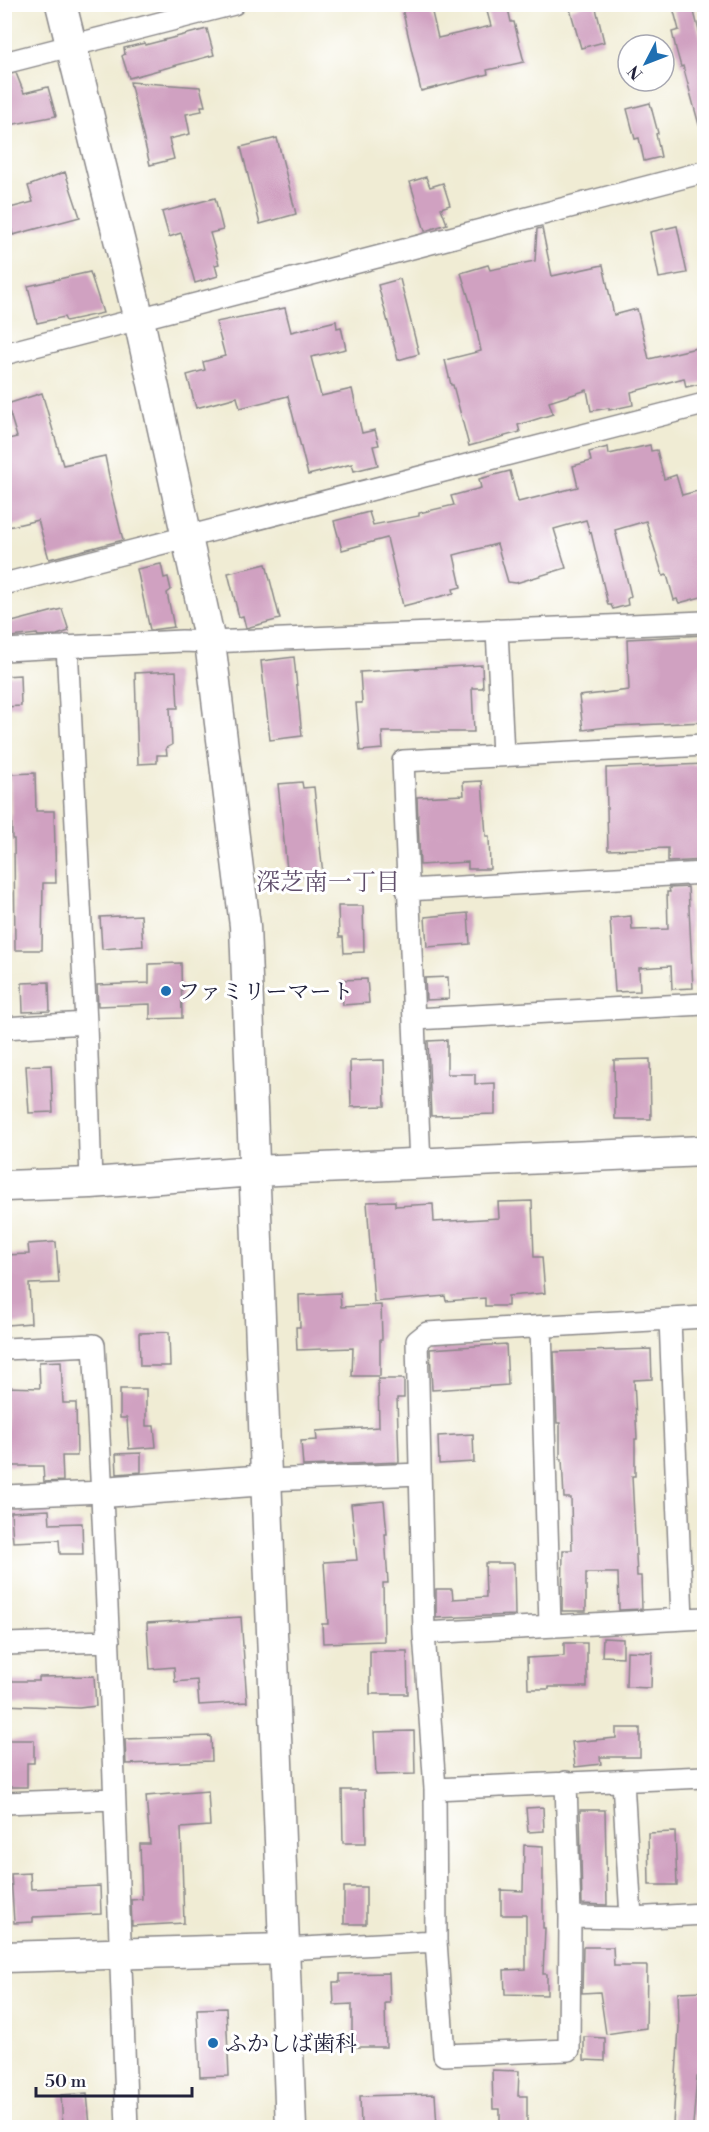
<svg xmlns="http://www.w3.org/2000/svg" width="709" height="2132" font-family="'Libre Bodoni','Noto Serif JP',serif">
<rect width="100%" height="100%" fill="#fff"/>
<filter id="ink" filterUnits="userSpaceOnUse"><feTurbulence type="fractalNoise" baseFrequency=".0167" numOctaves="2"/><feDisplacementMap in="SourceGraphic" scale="12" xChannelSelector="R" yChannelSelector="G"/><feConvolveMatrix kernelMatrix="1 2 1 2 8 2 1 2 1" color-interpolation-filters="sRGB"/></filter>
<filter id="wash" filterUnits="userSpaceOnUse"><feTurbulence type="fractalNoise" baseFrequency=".008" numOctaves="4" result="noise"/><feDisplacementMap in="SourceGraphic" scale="24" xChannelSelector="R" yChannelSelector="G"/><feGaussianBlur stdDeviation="1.35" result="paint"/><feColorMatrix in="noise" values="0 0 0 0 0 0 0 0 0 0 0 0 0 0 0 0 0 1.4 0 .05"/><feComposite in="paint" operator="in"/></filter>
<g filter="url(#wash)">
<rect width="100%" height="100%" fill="#f0ecd4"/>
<g id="blocks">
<!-- building -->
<path fill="#d0a1c1" d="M401,4H430L438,38L491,26L485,4H507L511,22H514L524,62L487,70L488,74L421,91Z
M587,4H595L604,42L581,48L570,9Z
M672,4H692L705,54V124L699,125L683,66L681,67L676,49L672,32L679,30Z
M207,29L214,55L129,78L122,56L125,54L124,48L145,43V45Z
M16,73L24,93L48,87L56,116L10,125L4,102V75Z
M130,82L200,87L205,106H201L202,111L186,114L190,134L169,139L174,159L150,165Z
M650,103L658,133L656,134L661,157L644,161L639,138L635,139L627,109Z
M277,138L296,214L260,224L241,147Z
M65,172L80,217L13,235L6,209L33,202L28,186Z
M426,177L430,187L443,183L450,205L441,208L447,224L425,231L410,182Z
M215,198L223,230L210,233L219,264L215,265L218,276L195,283L181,233L169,237L162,212Z
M677,226L687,273L659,278L650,232Z
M542,228L552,276L603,265L614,315L637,309L649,359L705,346V383L686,387L684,378L631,392L633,405L609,410V408L591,411L587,390L549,402L553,414L518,425L520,432L469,446L453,385H451L445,360L481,351L472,308L461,273L488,265L490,270L535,261L537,229Z
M90,272L103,313L66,321L64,317L37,323L28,286Z
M400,279L419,354L398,360L378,285Z
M285,308L291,332L336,321L337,328L341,327L346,349L311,357L321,396L352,389L362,433L375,430L379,445L373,446L378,465L354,471L352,464L308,475L288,396L240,408L237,397L196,408L187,375L205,370L203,362L225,356L216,322Z
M42,393L63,465L105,456L112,491L111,492L123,540L49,559L38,520L4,528V440L17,437L7,404Z
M650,445L651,451L657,450L664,479L676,475L682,495L705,489V596L679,603L677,599L674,600L667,575L663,576L646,521L615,530L631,596L627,599L628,605L613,609L611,605H608L591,532L590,533L586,520L554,529L566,568L516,583L508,582L497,544L454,555L461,587L453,589L454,593L403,606L387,538L342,550L334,521L369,512L373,525L419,516V513L454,505L451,496L481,488L479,479L510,471L518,502L578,487L573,466L591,461L589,452L608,447L609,454Z
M161,564L164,578L168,577L171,590L167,593L174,627L150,630L137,569Z
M266,564L280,619L246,628L243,616L239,617L228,573Z
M62,609L69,631L57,635L38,636L37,634L11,637L8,623Z
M705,635V722L615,726L583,730L579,696L629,690L627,639Z
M294,657L302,736L270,740L261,661Z
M482,665L483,688H472L474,732H382L383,749L360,751L356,703H362L360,672Z
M176,671L178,708H170L172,745L166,748L167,755H157V763L138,764L135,673Z
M20,675L21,706L4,707V676Z
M705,764V860L668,862V848L608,850L606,768Z
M35,773L36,811H54L56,883H43L42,950H15L14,839H12L10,774Z
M482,781L486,836H489L490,869H468V862L420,865L417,797L464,795L463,782Z
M302,782L303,788L314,787L323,875L288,879L278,784Z
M688,887L693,988L672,989L671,966L639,968L640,991L615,992L610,918L631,916L632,930L668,929L667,892H670L669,888Z
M338,906H363L364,952L344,953L343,937H339Z
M468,913L470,944L427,947L425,917Z
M141,915L143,946L102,949L100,917Z
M181,963L182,1018L150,1019V1004L98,1006L97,985L149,983V964Z
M448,977L449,999L426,1000L425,978Z
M367,979L369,1003L343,1005L341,980Z
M49,982L50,1011L23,1012L22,983Z
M447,1040V1074H475V1084L495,1083V1114L431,1116L428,1041Z
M650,1059L651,1119H615L614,1060Z
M384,1060L385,1106L351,1107L350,1061Z
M51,1065L53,1112L29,1113L26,1066Z
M395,1201V1206L433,1204L434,1222L499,1218L498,1202L532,1201L534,1257H542L545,1293L508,1296V1306H485V1298L446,1301L445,1296L374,1302L367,1202Z
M56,1242L59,1283L29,1284L31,1323L7,1325L6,1313H4V1255L29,1254L28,1244Z
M340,1293L341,1307L381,1305L382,1339H380V1376H352L353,1348L297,1350L296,1327H300L299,1295Z
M169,1332L170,1366H140L139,1333Z
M506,1344L508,1385L432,1390L430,1349Z
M651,1349L652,1379L634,1380L637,1439H635V1476H632L637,1576H641L642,1609L619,1610L618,1573H586V1611H562L563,1550H572L571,1498H564L562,1459H560V1423H557L554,1352Z
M61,1361L63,1403H76L77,1456H62L63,1481L44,1482L43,1466H8L4,1387L40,1388L39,1362Z
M378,1379H404V1398H397L399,1462L303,1466L301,1441L317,1440L316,1431L379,1427Z
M120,1389H146V1426H154L156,1447L129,1449L127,1418H120Z
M473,1434L474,1462L439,1464L438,1436Z
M141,1453V1472L117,1474L116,1454Z
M384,1501L387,1534H385L388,1583H383L384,1641L323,1643L322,1624H328L324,1562L357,1560L351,1504Z
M49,1510L50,1524L82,1523L83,1554H60L59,1540L13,1542L11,1512Z
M485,1563H514L515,1615L436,1618V1589H452L453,1599L486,1597Z
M241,1617L247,1702L199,1705L197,1680L175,1682L174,1667L150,1669L147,1623Z
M603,1638L623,1639V1657L602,1656Z
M564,1643H587V1687H549V1689H528L527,1658L564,1656Z
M370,1651H407L408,1694H370Z
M627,1651L652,1652L651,1688L626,1687Z
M94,1676L96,1706L79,1708L4,1705V1681H39V1677Z
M616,1728H640V1757H600L601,1764L575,1767L572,1742L616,1738Z
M414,1731L415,1774L376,1775L374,1732Z
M211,1736L212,1761L126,1764L125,1739Z
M4,1740H34V1763H27V1787H4Z
M342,1790H365L366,1843H343Z
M208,1791L210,1826L181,1828L184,1923L132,1926L131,1900L142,1899L140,1844H150L146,1796Z
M543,1807L544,1831L528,1832L526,1808Z
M580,1810H605L607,1905L582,1904Z
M675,1832L677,1885H649L648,1833Z
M524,1845L543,1846V1928H545L543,1974H547V1995L505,1994L504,1970L526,1969V1915H501V1890L523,1891Z
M30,1873L31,1889L100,1886L101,1914L33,1917V1922L14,1923L11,1874Z
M344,1887H366V1924H344Z
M583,1947H613L614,1966H647L646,2028L606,2034L600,1992L582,1993Z
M389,1973L390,2003H385L386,2047H352V2004L334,2005L333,1982H340V1974Z
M705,1991V2019H701L705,2077H697L693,2125L673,2124L679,2027L678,1992Z
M226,2008L229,2076L200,2077L197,2009Z
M584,2037L605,2038V2061L584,2060Z
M492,2070L519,2071L518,2096H527V2127H500V2109H493Z
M87,2093L90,2126L63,2127L61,2095Z
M435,2094L437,2127H361L360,2096Z"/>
</g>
</g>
<g filter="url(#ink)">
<use href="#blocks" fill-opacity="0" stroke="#898788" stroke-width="1.5"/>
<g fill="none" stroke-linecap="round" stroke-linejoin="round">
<defs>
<path id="street" d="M4,63L234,4
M4,354L704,172
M4,584L704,404
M497,630L503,755
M67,646L86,1023L91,1183
M4,650L182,641L210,642L704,622
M407,890L704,873
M414,1019L704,1004
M4,1028L86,1023
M420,1164L403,761L704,745
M670,1319L682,1619
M541,1328L550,1625
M4,1349L94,1345C109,1606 117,1867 127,2128
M267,1480L420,1474
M4,1496L103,1492
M424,1633L704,1618
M4,1644L109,1641
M623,1781L631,1918
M566,1782L570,1917L631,1918L704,1914
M435,1789L704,1777
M4,1803L113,1799
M570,1917L569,2050L444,2055L436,1941L435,1789L424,1633L417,1341L427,1333L704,1317
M284,1949L436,1941"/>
<path id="secondary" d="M61,4L139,320L210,642L245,926L291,2128
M4,1186L91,1183L255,1171L704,1151
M103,1492L267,1480
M4,1957L284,1949"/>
</defs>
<!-- street casing -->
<use href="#street" stroke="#898788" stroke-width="24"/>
<!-- secondary casing -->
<use href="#secondary" stroke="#898788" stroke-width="33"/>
<!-- street -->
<use href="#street" stroke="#fff" stroke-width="21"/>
<!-- secondary -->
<use href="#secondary" stroke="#fff" stroke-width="30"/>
</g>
</g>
<!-- markers -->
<g fill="#1f6fb2" stroke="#fff" stroke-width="2">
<circle cx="166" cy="991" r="6"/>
<circle cx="213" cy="2043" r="6"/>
</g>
<g text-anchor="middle" stroke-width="6" stroke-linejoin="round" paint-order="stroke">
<!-- poi labels -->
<g font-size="22" fill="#22223b" stroke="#fff" text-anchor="start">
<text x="178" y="999">ファミリーマート</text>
<text x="225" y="2051">ふかしば歯科</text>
</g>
<!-- neighbourhood labels -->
<g font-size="24" fill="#5f4e6a" stroke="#fff">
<text x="328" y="890">深芝南一丁目</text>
</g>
</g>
<!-- margin -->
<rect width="709" height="2132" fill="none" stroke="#fff" stroke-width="24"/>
<!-- north arrow -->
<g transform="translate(646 63) rotate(228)"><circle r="28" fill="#ffffff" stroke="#a7a7b1" stroke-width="1.5"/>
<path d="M0-4.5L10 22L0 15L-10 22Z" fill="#1f6fb2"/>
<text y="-9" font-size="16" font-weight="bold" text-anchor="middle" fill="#22223b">N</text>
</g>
<!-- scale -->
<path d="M36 2087v9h156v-9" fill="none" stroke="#22223b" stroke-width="3"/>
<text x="45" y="2087" font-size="18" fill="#22223b" stroke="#ffffff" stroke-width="4.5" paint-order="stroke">50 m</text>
</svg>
